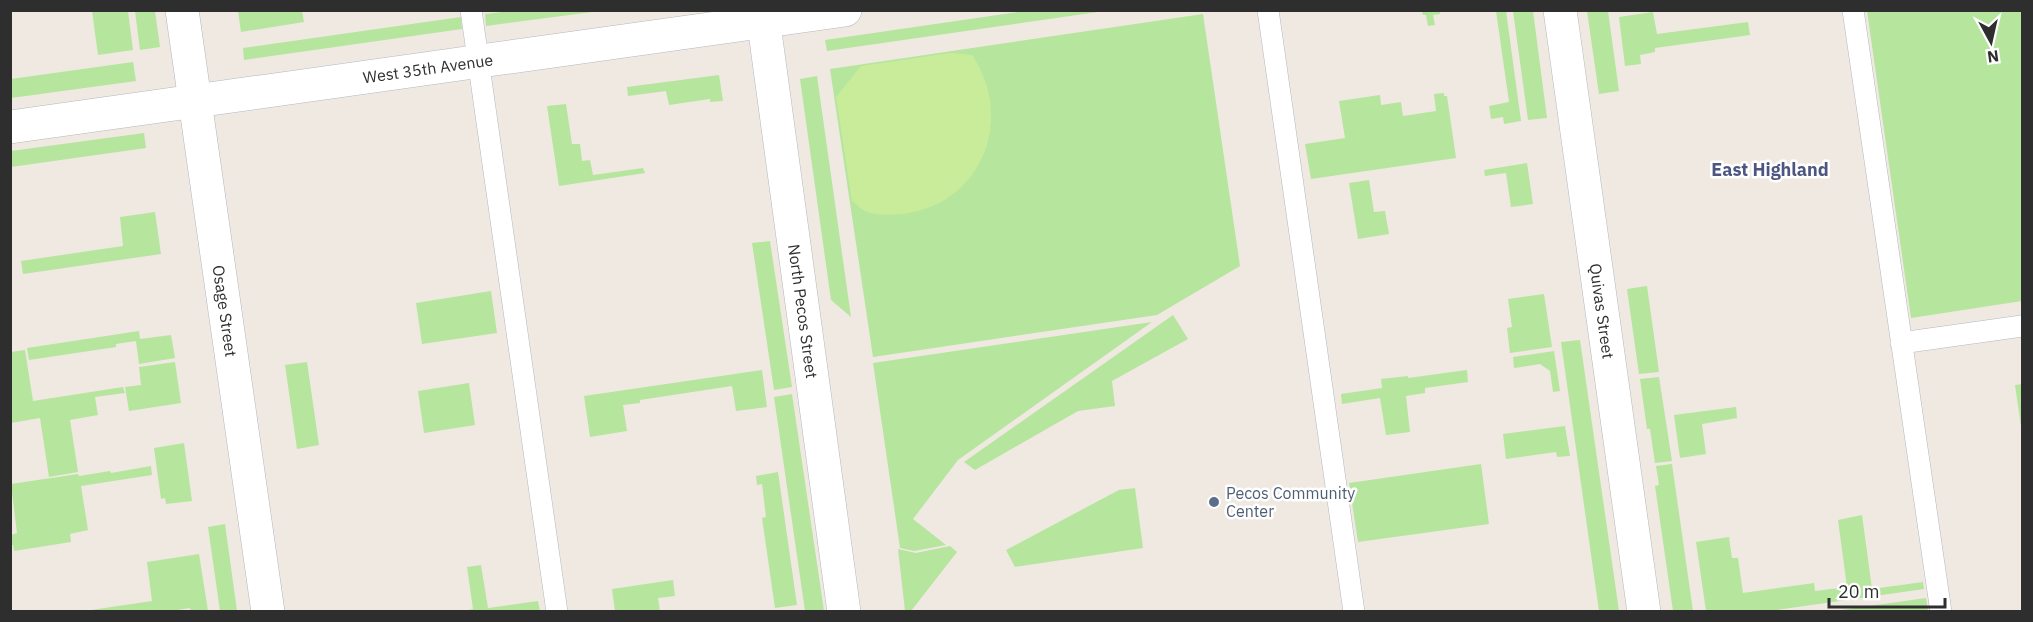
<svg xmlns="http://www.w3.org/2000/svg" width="2033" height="622" font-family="'IBM Plex Sans',sans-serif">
<rect width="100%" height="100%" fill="#efe9e1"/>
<!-- green -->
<path fill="#b6e59e" d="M1031,10L1105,11L827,51L825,40Z
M92,11H128L133,50L98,55Z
M135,11H155L160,47L140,50Z
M238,11H302L304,22L241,32Z
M512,11V10L600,11L486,26L485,14Z
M1422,11H1440V14L1433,15L1435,25L1428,26L1426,15H1423Z
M1496,11H1506L1521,121L1504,124L1503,117L1491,119L1489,106L1509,102Z
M1513,11H1533L1547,118L1528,120Z
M1587,11H1608L1619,91L1599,94Z
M1867,11H2022V301L1911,318Z
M1653,12L1657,34L1748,22L1750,35L1655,48V52L1640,55L1641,64L1625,66L1619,17Z
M1203,14L1240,266L1157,315L873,357L830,69Z
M461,17L462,29L244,60L243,48Z
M133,62L136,81L11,98V79Z
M719,75L723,101L710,102V99L669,105L666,91L628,96L627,87Z
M817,76L851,317L831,300L800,79Z
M1444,93V96H1447L1456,158L1311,179L1305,144L1345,138L1339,101L1380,95L1381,105L1401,102L1403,116L1436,111L1434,94Z
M566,104L572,144H580L582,161L590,160L593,175L643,168L645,173L559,186L547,106Z
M144,133L146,148L11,167V151Z
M1527,163L1533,204L1511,207L1506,173L1485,176L1484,170Z
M1369,180L1374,212L1385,211L1389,234L1358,239L1349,183Z
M155,212L161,254L23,274L21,261L123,246L120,217Z
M770,241L792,387L774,390L752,243Z
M1647,286L1659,372L1639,374L1627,289Z
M491,291L497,333L422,344L416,303Z
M1544,294L1552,347L1510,353L1507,328L1512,327L1508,299Z
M1173,315L1188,339L1112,381L1115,406L1078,411L975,470L964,462Z
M1152,322L958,460L913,519L946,545L914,551L900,548L873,363Z
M139,331L140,339L171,335L175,358L139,364L136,341L116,344V347L29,360L27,348Z
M1580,340L1619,611H1599L1561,342Z
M25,350L33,401L123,387L125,393L95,397L98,415L70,420L78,472L49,477L40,418L11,423V352Z
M1554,351L1560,391L1553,392L1550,371L1540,364L1514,368L1513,357Z
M175,362L181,403L129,411L125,387L141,385L139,367Z
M307,362L319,445L297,449L285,365Z
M762,370L767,407L736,411L732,386L640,400V403L623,405L627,431L590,437L584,396Z
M1467,370L1468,382L1425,388V393L1406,396L1410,432L1386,435L1380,398L1342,404L1341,394L1382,388L1381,379L1408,376V378Z
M1659,377L1672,461L1655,463L1650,429H1647L1640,379Z
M469,383L475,425L424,433L418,391Z
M2022,384V433L2015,385Z
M792,394L824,611H805L774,397Z
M1736,407L1737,418L1702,424L1706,454L1680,458L1674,415Z
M1565,426L1570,456L1557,457L1556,452L1506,459L1503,434Z
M184,443L192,501L166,504L165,498L161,499L154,448Z
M1481,464L1489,524L1358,542L1349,483Z
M1672,464L1693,611H1673L1655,486L1659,485L1656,466Z
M151,466L152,475L81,486L88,530L70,534L71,542L14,551L13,545H11V535L17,533L11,484L78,474L79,476L110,471L111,473Z
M778,472L797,605L775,608L762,518L766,517L762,484L757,485L756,476Z
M1135,488L1143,548L1015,567L1006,550L1119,490Z
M1862,515L1872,589L1923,582L1924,589L1769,611H1706L1696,542L1729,537L1732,558H1738L1743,593L1814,583L1815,591L1847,587L1838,520Z
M225,524L237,611H220L208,527Z
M950,546L957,552L911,611H905L898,549L916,553Z
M199,554L208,611H191L190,608L165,612L92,611L91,610L152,601L147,562Z
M481,565L488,608L538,601L540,611H462L473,609L467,567Z
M673,580L675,596L658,598L660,611H615L612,589Z
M1926,598L1928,611H1834Z"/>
<!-- pitch -->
<path fill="#c9ec9a" d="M951,53L972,55C1014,117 984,200 909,213C897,215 878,216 867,212C862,210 856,204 852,201L836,97L861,66Z"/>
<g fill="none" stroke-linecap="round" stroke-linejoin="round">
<defs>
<path id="lane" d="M471,10L557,612
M1268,10L1354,612
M1853,10L1941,612
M1901,343L2022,326"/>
<g id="street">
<path id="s1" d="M182,10L268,612"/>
<path id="s2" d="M1560,10L1644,612"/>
<path id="s3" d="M10,127L845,10"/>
</g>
<g id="secondary">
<path id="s4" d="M762,10L844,612"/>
</g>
</defs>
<!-- lane casing -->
<use href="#lane" stroke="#b4b7c1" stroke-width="22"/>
<!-- street casing -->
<use href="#street" stroke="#b4b7c1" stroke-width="34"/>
<!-- secondary casing -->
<use href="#secondary" stroke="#b4b7c1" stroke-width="34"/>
<!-- lane -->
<use href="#lane" stroke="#fff" stroke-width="21"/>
<!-- street -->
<use href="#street" stroke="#fff" stroke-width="33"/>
<!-- secondary -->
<use href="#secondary" stroke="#fff" stroke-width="33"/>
</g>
<!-- markers -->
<circle fill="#5c6f8a" stroke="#fff" stroke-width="2" cx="1214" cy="502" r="6"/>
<g text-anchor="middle" stroke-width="5" stroke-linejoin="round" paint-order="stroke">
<!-- street labels -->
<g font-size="16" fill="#2e2e2e" stroke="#fff">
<text dy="6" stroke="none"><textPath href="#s3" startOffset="422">West 35th Avenue</textPath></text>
<text dy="6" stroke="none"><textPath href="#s1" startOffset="304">Osage Street</textPath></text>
<text dy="6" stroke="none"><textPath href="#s4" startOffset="304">North Pecos Street</textPath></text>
<text dy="6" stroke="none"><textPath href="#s2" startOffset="304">Quivas Street</textPath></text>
</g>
<!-- service labels -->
<g font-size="16" fill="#4e5e75" stroke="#fff" text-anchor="start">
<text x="1226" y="499">Pecos Community<tspan x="1226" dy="18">Center</tspan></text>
</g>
<!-- neighbourhood labels -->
<g font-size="18" font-weight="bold" fill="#4d5680" stroke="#fff">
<text x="1770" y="176">East Highland</text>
</g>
</g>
<!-- border -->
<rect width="2033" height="622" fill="none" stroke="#2e2e2e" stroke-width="24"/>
<!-- north arrow -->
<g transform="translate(1991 42) rotate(172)" stroke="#ffffff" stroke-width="4.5" paint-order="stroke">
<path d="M0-4.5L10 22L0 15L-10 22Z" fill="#2e2e2e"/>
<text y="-9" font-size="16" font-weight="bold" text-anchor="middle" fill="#2e2e2e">N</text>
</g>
<!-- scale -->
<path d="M1829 598v9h116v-9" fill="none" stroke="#2e2e2e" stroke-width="3"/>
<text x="1838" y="598" font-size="18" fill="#2e2e2e" stroke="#ffffff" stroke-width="4.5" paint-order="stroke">20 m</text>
</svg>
